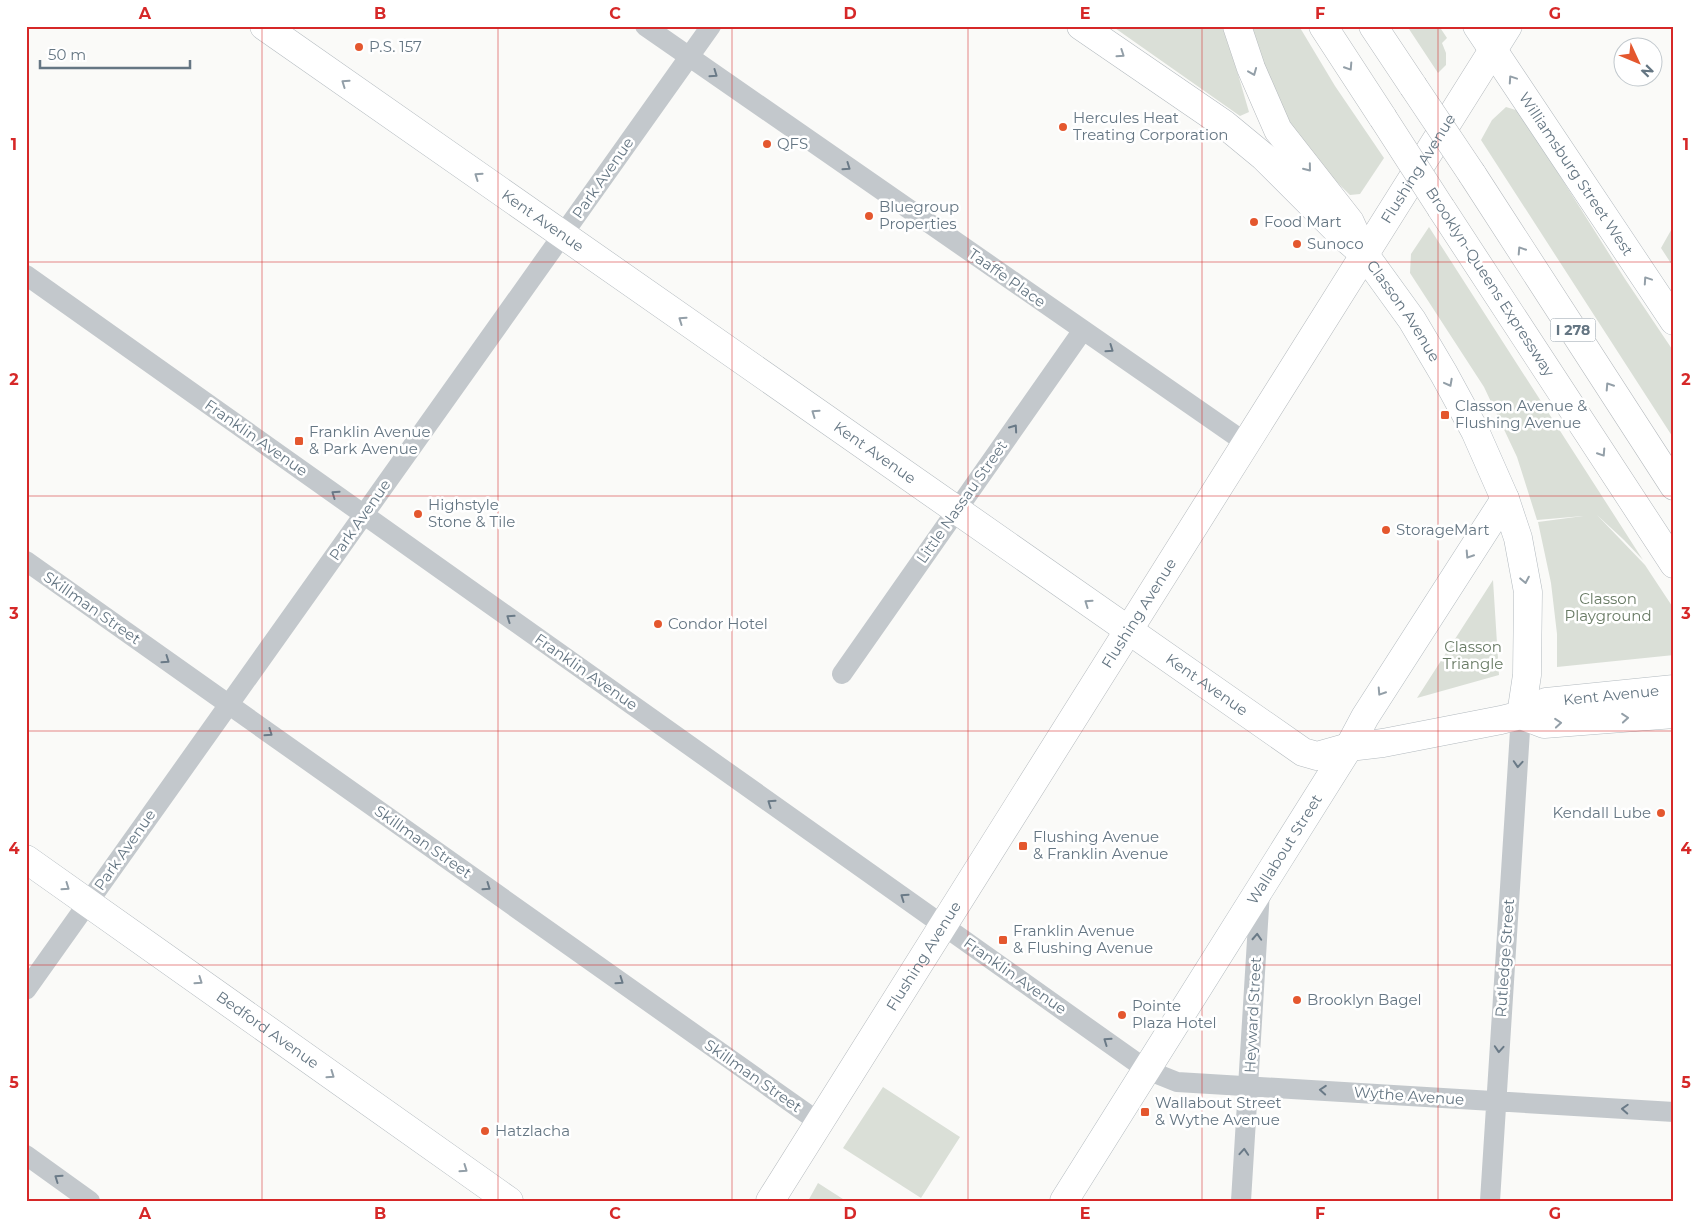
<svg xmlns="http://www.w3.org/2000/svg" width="1700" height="1227" font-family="Montserrat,sans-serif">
<rect width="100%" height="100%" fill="#fafaf8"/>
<!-- green -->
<path fill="#dadfd7" d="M1112,26H1224L1249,112L1240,116Z
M1249,26H1299L1335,86L1384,158L1360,194L1350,195L1297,143L1267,84Z
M1407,26H1439L1447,38L1442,43L1446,53V65L1438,73Z
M1506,107L1519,111L1625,279L1674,352V439L1481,140L1492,120Z
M1674,225V268L1661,248Z
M1429,227L1643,560L1624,540L1597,515L1645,565L1674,609V655L1557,667V634L1551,583L1538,522L1583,516L1537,520L1517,457L1484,387L1410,273L1411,254Z
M1493,580L1499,675L1417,698Z
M883,1087L960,1137L921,1198L843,1148Z
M818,1183L846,1201H808Z"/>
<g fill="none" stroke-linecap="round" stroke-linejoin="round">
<defs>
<g id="secondary">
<path id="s1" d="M264,26L1303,752L1317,756L1349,747L1383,743L1501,720L1521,715L1546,702L1674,689"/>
<path id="s2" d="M1081,26L1224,124L1264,157L1342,235L1365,255L1412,320L1444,374L1475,431L1505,499L1518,538L1528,592L1527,675L1521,715"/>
<path id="s3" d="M1477,26L1674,321"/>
<path d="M1493,50L1508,26"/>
<path d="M1521,715L1544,724L1674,714"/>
<path id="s4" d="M26,859L509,1201"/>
<path id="s5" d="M1064,1201L1349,747L1365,717L1505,499"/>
</g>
<g id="primary">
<path id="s6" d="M770,1201L1493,50"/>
</g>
<path id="highway" d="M1237,26L1251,68L1278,130L1350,222L1365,255
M1323,26L1383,118
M1373,26L1413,86
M1472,174L1674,486
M1441,208L1674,564"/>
</defs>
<!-- secondary casing -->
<use href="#secondary" stroke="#b3babf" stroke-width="29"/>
<!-- primary casing -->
<use href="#primary" stroke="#b5babe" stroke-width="29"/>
<!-- highway casing -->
<use href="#highway" stroke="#b4b9bd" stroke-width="29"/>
<!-- street -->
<path stroke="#c3c8cc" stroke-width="20" d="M645,26L1246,443
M26,275L1147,1070L1177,1082L1674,1112
M26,561L820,1123
M842,674L1083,330
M26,990L711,26
M26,1155L90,1201
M1241,1201L1260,891
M1490,1201L1521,715"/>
<!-- secondary -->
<use href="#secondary" stroke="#fff" stroke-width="28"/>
<!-- primary -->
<use href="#primary" stroke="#fff" stroke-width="28"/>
<!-- highway -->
<use href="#highway" stroke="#fff" stroke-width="28"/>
<defs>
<path id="highway-bridge" d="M1413,86L1472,174
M1383,118L1441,208"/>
</defs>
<!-- highway-bridge casing -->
<use href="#highway-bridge" stroke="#b4b9bd" stroke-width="29" stroke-linecap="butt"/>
<!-- highway-bridge -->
<use href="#highway-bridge" stroke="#fff" stroke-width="28"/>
</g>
<!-- one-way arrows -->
<defs><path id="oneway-chevron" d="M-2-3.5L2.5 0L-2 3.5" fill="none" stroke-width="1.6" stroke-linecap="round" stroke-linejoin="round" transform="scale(1.25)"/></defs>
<g stroke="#939fa8">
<use href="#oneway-chevron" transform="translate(1121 54) rotate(34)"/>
<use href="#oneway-chevron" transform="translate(1349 67) rotate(57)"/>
<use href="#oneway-chevron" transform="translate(1253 72) rotate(68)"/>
<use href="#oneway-chevron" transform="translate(1512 79) rotate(-124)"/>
<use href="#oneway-chevron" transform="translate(345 83) rotate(-145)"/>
<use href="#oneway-chevron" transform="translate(1308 168) rotate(51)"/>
<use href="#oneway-chevron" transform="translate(478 176) rotate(-145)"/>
<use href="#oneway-chevron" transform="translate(1521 250) rotate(-123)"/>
<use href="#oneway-chevron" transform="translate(1647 280) rotate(-124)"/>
<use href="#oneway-chevron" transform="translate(682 320) rotate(-145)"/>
<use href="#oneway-chevron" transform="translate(1449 383) rotate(62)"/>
<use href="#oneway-chevron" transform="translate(1609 386) rotate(-123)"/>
<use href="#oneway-chevron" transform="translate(815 413) rotate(-145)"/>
<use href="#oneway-chevron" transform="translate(1602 453) rotate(57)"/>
<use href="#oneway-chevron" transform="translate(1469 555) rotate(123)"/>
<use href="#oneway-chevron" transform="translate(1525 580) rotate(79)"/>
<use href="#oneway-chevron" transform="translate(1088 603) rotate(-145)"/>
<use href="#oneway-chevron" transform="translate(1381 692) rotate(123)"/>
<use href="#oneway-chevron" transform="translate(1625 718) rotate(-5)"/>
<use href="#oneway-chevron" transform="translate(1558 723) rotate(-5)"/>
<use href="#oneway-chevron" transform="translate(66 887) rotate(35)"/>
<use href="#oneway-chevron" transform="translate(199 981) rotate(35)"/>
<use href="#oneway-chevron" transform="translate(331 1075) rotate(35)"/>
<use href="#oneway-chevron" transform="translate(464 1169) rotate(35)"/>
</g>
<g stroke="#6a7a87">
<use href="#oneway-chevron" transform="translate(714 74) rotate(35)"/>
<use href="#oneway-chevron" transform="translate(847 167) rotate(35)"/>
<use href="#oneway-chevron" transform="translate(1110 349) rotate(35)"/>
<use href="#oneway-chevron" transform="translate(1014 428) rotate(-55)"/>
<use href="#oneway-chevron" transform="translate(335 494) rotate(-145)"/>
<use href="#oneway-chevron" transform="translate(510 618) rotate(-145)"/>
<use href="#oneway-chevron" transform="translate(166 660) rotate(35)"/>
<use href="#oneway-chevron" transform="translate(269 733) rotate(35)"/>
<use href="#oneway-chevron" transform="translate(1518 764) rotate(94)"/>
<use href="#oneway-chevron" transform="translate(771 803) rotate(-145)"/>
<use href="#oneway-chevron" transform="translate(487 887) rotate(35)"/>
<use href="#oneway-chevron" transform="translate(904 897) rotate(-145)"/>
<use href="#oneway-chevron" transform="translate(1257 937) rotate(-87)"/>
<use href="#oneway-chevron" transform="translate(620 981) rotate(35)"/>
<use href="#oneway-chevron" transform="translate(1107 1041) rotate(-145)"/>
<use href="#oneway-chevron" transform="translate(1499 1049) rotate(94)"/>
<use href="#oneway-chevron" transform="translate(1323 1090) rotate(-176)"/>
<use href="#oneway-chevron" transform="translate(1625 1109) rotate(-177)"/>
<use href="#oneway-chevron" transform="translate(1244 1152) rotate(-86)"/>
<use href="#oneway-chevron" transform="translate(58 1178) rotate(-145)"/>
</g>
<!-- grid -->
<path fill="none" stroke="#d62828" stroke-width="1" stroke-opacity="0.55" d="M262,26V1201M498,26V1201M732,26V1201M968,26V1201M1202,26V1201M1438,26V1201M26,262H1674M26,496H1674M26,731H1674M26,965H1674"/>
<!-- markers -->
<g fill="#e4572e" stroke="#fff" stroke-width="2">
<circle cx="359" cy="47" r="5"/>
<circle cx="1063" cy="127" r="5"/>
<circle cx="767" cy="144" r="5"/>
<circle cx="869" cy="216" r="5"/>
<circle cx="1254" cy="222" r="5"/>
<circle cx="1297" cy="244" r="5"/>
<rect x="1440" y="410" width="10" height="10" rx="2.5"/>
<rect x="294" y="436" width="10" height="10" rx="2.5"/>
<circle cx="418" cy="514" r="5"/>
<circle cx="1386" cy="530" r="5"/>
<circle cx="658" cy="624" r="5"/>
<circle cx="1661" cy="813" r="5"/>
<rect x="1018" y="841" width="10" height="10" rx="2.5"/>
<rect x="998" y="935" width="10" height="10" rx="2.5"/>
<circle cx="1297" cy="1000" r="5"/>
<circle cx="1122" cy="1015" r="5"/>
<rect x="1140" y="1107" width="10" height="10" rx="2.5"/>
<circle cx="485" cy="1131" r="5"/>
</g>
<g text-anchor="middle" stroke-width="5" stroke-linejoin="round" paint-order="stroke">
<!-- shield labels -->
<rect fill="#fff" stroke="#939fa8" stroke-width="1" x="1550.5" y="318.5" width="45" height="23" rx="4"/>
<g font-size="14" font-weight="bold" fill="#657683">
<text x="1573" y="335">I 278</text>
</g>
<!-- poi labels -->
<g font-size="15" fill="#657683" stroke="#fff" text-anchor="start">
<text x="369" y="52">P.S. 157</text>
<text x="1073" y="123">Hercules Heat<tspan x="1073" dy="17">Treating Corporation</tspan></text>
<text x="777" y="149">QFS</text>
<text x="879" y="212">Bluegroup<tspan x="879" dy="17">Properties</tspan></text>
<text x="1264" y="227">Food Mart</text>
<text x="1307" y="249">Sunoco</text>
<text x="1455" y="411">Classon Avenue &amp;<tspan x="1455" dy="17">Flushing Avenue</tspan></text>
<text x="309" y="437">Franklin Avenue<tspan x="309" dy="17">&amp; Park Avenue</tspan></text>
<text x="428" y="510">Highstyle<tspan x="428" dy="17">Stone &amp; Tile</tspan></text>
<text x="1396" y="535">StorageMart</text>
<text x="668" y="629">Condor Hotel</text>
<text x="1651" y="818" text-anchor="end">Kendall Lube</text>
<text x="1033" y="842">Flushing Avenue<tspan x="1033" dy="17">&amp; Franklin Avenue</tspan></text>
<text x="1013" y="936">Franklin Avenue<tspan x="1013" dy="17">&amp; Flushing Avenue</tspan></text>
<text x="1307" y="1005">Brooklyn Bagel</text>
<text x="1132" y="1011">Pointe<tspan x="1132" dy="17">Plaza Hotel</tspan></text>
<text x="1155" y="1108">Wallabout Street<tspan x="1155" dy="17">&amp; Wythe Avenue</tspan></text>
<text x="495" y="1136">Hatzlacha</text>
</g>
<!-- street labels -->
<g font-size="15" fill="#657683" stroke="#fff">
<text dy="5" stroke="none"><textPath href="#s6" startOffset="1219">Flushing Avenue</textPath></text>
<text dy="5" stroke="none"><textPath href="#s3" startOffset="178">Williamsburg Street West</textPath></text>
<text transform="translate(603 178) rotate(-55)" y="5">Park Avenue</text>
<text dy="5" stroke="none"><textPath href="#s1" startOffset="340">Kent Avenue</textPath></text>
<text transform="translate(1007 278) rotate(35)" y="5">Taaffe Place</text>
<text transform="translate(1490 282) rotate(57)" y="5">Brooklyn-Queens Expressway</text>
<text dy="5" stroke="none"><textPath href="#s2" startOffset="434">Classon Avenue</textPath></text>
<text transform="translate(256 438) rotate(35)" y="5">Franklin Avenue</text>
<text dy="5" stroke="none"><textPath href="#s1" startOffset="745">Kent Avenue</textPath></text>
<text transform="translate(962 502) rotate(-55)" y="5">Little Nassau Street</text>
<text transform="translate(360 520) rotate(-55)" y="5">Park Avenue</text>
<text transform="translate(92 608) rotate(35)" y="5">Skillman Street</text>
<text dy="5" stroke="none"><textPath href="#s6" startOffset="694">Flushing Avenue</textPath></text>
<text transform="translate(586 672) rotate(35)" y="5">Franklin Avenue</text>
<text dy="5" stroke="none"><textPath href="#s1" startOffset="1150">Kent Avenue</textPath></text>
<text dy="5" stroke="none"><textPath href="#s1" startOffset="1584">Kent Avenue</textPath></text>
<text transform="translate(423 842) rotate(35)" y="5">Skillman Street</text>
<text transform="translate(125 850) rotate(-55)" y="5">Park Avenue</text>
<text dy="5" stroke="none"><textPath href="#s5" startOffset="415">Wallabout Street</textPath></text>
<text dy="5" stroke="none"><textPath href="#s6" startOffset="289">Flushing Avenue</textPath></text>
<text transform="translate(1505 958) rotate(-86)" y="5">Rutledge Street</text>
<text transform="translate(1015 976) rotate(35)" y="5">Franklin Avenue</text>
<text transform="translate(1253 1015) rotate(-87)" y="5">Heyward Street</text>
<text dy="5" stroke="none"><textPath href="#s4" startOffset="296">Bedford Avenue</textPath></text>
<text transform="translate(753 1076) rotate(35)" y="5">Skillman Street</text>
<text transform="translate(1409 1096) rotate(4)" y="5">Wythe Avenue</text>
</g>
<!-- park labels -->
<g font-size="15" fill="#687a64" stroke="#fff">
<text x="1608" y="604">Classon<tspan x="1608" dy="17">Playground</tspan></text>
<text x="1473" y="652">Classon<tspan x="1473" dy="17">Triangle</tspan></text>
</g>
</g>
<!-- border -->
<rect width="1700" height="1227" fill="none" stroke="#ffffff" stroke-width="55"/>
<!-- north arrow -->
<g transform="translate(1638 62) rotate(134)"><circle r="24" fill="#ffffff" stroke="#c1c8cd"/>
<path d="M0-4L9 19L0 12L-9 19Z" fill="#e4572e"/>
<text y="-8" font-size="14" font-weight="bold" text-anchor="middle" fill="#657683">N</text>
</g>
<!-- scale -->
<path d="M40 60v8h150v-8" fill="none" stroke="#657683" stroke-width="2.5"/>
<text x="48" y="60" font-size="15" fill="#657683" stroke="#ffffff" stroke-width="4" paint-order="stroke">50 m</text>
<rect x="28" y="28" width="1644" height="1172" fill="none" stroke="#d62828" stroke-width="2"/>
<g font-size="16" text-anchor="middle" font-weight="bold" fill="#d62828">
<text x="145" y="19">A</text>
<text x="380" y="19">B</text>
<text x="615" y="19">C</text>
<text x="850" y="19">D</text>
<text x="1085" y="19">E</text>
<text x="1320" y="19">F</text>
<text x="1555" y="19">G</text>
<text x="14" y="150">1</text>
<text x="1686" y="150">1</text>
<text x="14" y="385">2</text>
<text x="1686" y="385">2</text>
<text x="14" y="619">3</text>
<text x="1686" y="619">3</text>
<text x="14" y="854">4</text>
<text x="1686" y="854">4</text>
<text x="14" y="1088">5</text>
<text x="1686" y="1088">5</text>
<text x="145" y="1219">A</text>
<text x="380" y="1219">B</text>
<text x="615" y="1219">C</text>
<text x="850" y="1219">D</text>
<text x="1085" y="1219">E</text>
<text x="1320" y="1219">F</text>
<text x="1555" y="1219">G</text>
</g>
</svg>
